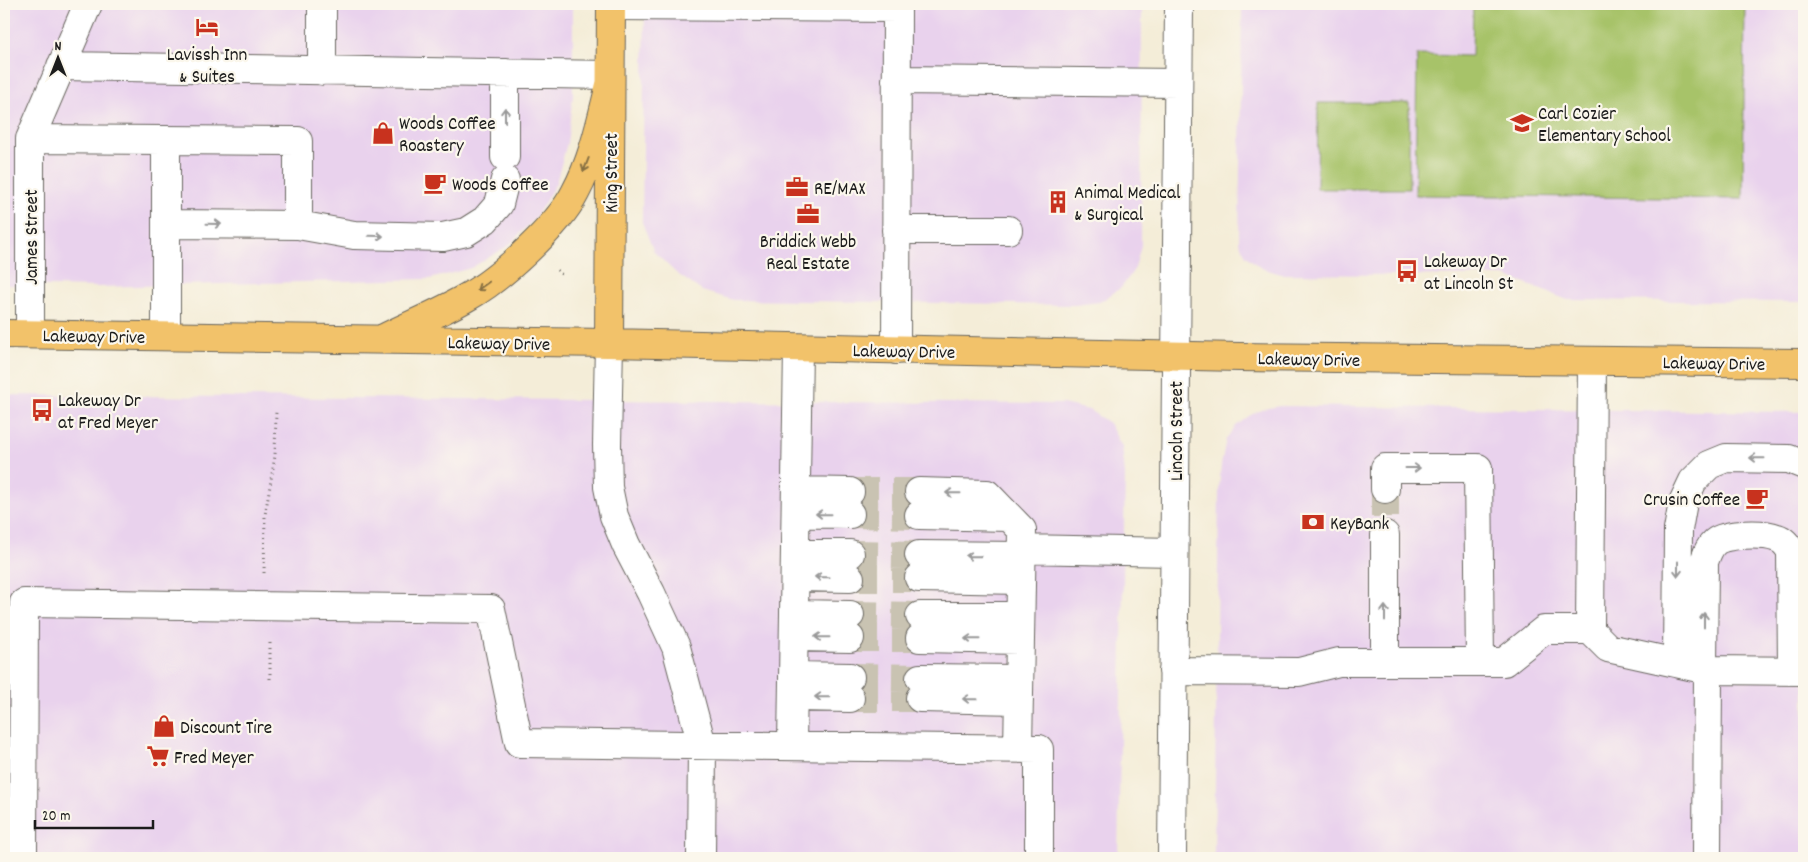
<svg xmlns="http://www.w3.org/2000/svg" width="1808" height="862" font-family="Dekko,sans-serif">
<rect width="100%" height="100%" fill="#fbf7ec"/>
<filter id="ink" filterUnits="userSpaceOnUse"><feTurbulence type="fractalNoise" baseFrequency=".02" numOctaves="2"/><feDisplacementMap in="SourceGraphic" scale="10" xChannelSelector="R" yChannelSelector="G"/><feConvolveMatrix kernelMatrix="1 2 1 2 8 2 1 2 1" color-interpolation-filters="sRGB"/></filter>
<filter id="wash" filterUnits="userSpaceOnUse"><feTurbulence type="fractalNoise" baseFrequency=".0096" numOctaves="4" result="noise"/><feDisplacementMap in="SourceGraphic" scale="20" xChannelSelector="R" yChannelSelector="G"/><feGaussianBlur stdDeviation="1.12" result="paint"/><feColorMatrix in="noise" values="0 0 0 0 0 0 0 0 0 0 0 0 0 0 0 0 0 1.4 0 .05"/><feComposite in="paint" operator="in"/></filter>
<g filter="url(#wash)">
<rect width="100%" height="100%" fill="#f4edd8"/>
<!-- built -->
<path fill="#e9d2ed" d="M4,4H573V96L567,143L556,183L536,217L508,246L471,268L430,279L97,287L4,285Z
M645,4H1142L1141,245L1135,268L1122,287L1100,302L1075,305L733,300L702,291L676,273L654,252L642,222Z
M1242,4H1804V302L1568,300L1505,276L1281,274L1261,268L1246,256L1239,242Z
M4,395L1063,404L1089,410L1109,423L1122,447L1125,474L1118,858H4Z
M1280,406L1804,412V858H1214L1219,489L1221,465L1226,439L1235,427L1249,416L1263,409Z"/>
<!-- green -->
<path fill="#a7c369" stroke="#627042" d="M1473,4H1745L1743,199L1415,195L1417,55L1472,56Z
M1318,103H1409V189H1317Z"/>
</g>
<g filter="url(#ink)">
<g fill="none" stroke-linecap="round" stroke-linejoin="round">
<!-- minor-tunnel -->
<path stroke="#c9c3b2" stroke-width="28" stroke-dasharray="28 14" stroke-linecap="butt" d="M1385,489V535
M850,492H919
M850,514L919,515
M850,554L919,555
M850,578H919
M850,615L920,616
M850,638H920
M850,677L920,678
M850,698H920"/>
<defs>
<path id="minor" d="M322,4V71
M611,6L897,8
M61,66L610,75
M896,80L1178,83
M30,139L298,141V225
M166,141V336
M505,157V73
M166,224L298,225L354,235L443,237L466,232L485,220L499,204L505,180
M896,230H1008
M30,334V139L88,4
M609,343L607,445L608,487L614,516L626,545L651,593L676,647L702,745L701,858
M896,350L897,4
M1592,361L1590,630L1608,648L1708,670L1707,858
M1385,489V468H1478L1480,662
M796,491L850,492
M919,492L987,494L1022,530L1018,748
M796,513L850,514
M919,515L1009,517
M1385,535V662
M1022,549L1174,552
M795,554H850
M919,555L1022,556
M795,577L850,578
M919,578L1021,580
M794,614L850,615
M920,616H1020
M794,637L850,638
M920,638L1020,640
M1677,663L1678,530L1683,502L1693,481L1709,465L1726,458L1789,459L1804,465
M1703,668L1704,562C1707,554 1709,547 1715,542C1726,533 1764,533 1777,538C1784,540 1787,545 1791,551L1792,670
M1708,670L1804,671
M1173,671L1299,672L1339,662H1504L1544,630H1590
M793,676L850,677
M920,678L1019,679
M793,697L850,698
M920,698L1019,700
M792,746L798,348
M23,858L24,603L491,609L519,743L1039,749V858
M1172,858L1179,4"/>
<path id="major" d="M4,334L609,343L1239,357L1804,363
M384,338C412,324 442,312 469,296C500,279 559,225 575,193C593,160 601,121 610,85
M609,343L611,4"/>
</defs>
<!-- minor casing -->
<use href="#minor" stroke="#68655e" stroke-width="30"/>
<!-- major casing -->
<use href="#major" stroke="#68655e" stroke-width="30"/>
<!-- path -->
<path stroke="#68655e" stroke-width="3" stroke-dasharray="1 4" stroke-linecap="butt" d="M557,270L563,276
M264,573L265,515L275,456L276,409
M270,679V641"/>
<!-- minor -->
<use href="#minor" stroke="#fff" stroke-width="28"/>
<!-- major -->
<use href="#major" stroke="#f2c26a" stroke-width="28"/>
</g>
<!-- one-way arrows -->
<defs><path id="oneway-shaft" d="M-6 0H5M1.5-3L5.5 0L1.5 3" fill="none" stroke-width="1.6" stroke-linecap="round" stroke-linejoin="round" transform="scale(1.25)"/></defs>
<g stroke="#999">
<use href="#oneway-shaft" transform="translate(505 115) rotate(-90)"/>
<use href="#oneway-shaft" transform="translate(214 224) rotate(1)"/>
<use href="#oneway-shaft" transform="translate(376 236) rotate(1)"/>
<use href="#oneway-shaft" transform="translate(1757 458) rotate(-179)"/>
<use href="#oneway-shaft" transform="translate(1413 468)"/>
<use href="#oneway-shaft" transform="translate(953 493) rotate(-179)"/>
<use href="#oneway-shaft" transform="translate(823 514) rotate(-179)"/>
<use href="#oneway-shaft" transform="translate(973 556) rotate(-179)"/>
<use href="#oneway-shaft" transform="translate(1678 569) rotate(90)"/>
<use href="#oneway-shaft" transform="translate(822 577) rotate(-179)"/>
<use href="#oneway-shaft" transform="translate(1385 613) rotate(-90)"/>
<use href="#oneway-shaft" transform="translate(1704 620) rotate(-90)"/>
<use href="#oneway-shaft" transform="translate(822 637) rotate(-179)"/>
<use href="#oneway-shaft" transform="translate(972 639) rotate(-179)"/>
<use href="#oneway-shaft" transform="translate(822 697) rotate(-179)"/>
<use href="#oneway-shaft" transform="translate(970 699) rotate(-179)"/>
</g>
<g stroke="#876f43">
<use href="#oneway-shaft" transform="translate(586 165) rotate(111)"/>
<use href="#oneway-shaft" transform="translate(483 286) rotate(144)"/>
</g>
</g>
<!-- icons -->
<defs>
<symbol id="hotel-bare" viewBox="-9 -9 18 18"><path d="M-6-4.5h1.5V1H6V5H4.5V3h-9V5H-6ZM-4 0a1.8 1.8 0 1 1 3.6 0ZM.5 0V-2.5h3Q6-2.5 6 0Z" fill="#c8321e" stroke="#fbf7ec" stroke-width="2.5" paint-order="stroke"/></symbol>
<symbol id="school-bare" viewBox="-9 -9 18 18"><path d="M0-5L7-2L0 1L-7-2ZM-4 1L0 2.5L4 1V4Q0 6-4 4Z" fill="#c8321e" stroke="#fbf7ec" stroke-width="2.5" paint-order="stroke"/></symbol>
<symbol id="shop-bare" viewBox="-9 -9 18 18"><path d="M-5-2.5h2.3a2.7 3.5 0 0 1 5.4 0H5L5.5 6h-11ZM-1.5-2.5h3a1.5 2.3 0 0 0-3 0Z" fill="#c8321e" stroke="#fbf7ec" stroke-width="2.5" paint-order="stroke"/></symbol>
<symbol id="cafe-bare" viewBox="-9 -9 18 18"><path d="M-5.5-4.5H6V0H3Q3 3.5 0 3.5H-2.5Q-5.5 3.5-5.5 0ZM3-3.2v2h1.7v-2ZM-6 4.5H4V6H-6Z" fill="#c8321e" stroke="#fbf7ec" stroke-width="2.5" paint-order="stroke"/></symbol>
<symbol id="office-bare" viewBox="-9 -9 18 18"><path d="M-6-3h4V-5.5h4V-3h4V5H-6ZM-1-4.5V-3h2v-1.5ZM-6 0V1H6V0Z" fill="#c8321e" stroke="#fbf7ec" stroke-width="2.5" paint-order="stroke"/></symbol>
<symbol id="building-bare" viewBox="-9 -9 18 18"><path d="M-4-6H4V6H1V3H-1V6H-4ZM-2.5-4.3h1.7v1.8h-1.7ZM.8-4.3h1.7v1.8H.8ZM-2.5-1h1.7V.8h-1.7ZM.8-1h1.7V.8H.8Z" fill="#c8321e" stroke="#fbf7ec" stroke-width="2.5" paint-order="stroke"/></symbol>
<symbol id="bus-bare" viewBox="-9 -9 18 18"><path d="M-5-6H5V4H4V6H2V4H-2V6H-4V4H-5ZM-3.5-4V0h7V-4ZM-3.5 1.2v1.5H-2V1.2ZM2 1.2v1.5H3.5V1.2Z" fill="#c8321e" stroke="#fbf7ec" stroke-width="2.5" paint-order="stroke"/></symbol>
<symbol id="bank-bare" viewBox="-9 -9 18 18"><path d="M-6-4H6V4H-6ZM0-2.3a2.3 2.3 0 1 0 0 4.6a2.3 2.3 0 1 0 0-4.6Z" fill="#c8321e" stroke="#fbf7ec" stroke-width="2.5" paint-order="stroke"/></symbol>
<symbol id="supermarket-bare" viewBox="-9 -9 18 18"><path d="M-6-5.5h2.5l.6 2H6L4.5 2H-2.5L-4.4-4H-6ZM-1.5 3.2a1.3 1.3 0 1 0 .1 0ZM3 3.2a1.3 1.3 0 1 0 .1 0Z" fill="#c8321e" stroke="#fbf7ec" stroke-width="2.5" paint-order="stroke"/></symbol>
</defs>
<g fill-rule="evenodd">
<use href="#hotel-bare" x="191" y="11" width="32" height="32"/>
<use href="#school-bare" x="1506" y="107" width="32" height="32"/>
<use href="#shop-bare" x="367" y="117" width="32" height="32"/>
<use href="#cafe-bare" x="419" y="167" width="32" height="32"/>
<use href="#office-bare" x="781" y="171" width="32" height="32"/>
<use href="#building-bare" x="1042" y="186" width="32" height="32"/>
<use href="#office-bare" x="792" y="198" width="32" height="32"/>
<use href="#bus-bare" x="1391" y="255" width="32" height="32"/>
<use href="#bus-bare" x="26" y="394" width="32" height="32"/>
<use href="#cafe-bare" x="1741" y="482" width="32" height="32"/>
<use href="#bank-bare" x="1297" y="506" width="32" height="32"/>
<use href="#shop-bare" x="148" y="710" width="32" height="32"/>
<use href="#supermarket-bare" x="142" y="740" width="32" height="32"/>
</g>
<g text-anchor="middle" stroke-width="4.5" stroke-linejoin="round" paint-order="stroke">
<!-- poi labels -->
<g font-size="19" fill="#1c1c1c" stroke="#fbf7ec" text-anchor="start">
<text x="207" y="60" text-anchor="middle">Lavissh Inn<tspan x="207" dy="22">&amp; Suites</tspan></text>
<text x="1538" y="119">Carl Cozier<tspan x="1538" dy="22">Elementary School</tspan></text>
<text x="399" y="129">Woods Coffee<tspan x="399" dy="22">Roastery</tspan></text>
<text x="452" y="190">Woods Coffee</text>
<text x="814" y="194">RE/MAX</text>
<text x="1074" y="198">Animal Medical<tspan x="1074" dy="22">&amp; Surgical</tspan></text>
<text x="808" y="247" text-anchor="middle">Briddick Webb<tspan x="808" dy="22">Real Estate</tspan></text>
<text x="1424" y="267">Lakeway Dr<tspan x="1424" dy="22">at Lincoln St</tspan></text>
<text x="58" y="406">Lakeway Dr<tspan x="58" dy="22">at Fred Meyer</tspan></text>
<text x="1740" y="505" text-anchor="end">Crusin Coffee</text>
<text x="1330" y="529">KeyBank</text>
<text x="180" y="733">Discount Tire</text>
<text x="174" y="763">Fred Meyer</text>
</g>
<!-- street labels -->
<g font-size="19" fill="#1c1c1c" stroke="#fbf7ec">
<text transform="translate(610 173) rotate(-90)" y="7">King Street</text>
<text transform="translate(30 237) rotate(-90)" y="7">James Street</text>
<text transform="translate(94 335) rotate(1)" y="7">Lakeway Drive</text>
<text transform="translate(499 342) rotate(1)" y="7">Lakeway Drive</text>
<text transform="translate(904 350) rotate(1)" y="7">Lakeway Drive</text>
<text transform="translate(1309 358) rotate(1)" y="7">Lakeway Drive</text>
<text transform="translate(1714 362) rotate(1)" y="7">Lakeway Drive</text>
<text transform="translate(1175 431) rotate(-90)" y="7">Lincoln Street</text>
</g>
</g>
<!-- margin -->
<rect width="1808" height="862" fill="none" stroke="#fbf7ec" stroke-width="20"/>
<!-- north arrow -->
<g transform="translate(58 58)" stroke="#fbf7ec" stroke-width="4" paint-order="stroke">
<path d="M0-4L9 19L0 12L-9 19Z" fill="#1c1c1c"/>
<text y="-8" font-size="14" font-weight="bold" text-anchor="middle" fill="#1c1c1c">N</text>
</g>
<!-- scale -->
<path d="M35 820v8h118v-8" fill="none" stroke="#1c1c1c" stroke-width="2.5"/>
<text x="42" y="820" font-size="15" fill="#1c1c1c" stroke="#fbf7ec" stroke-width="4" paint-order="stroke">20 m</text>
</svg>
